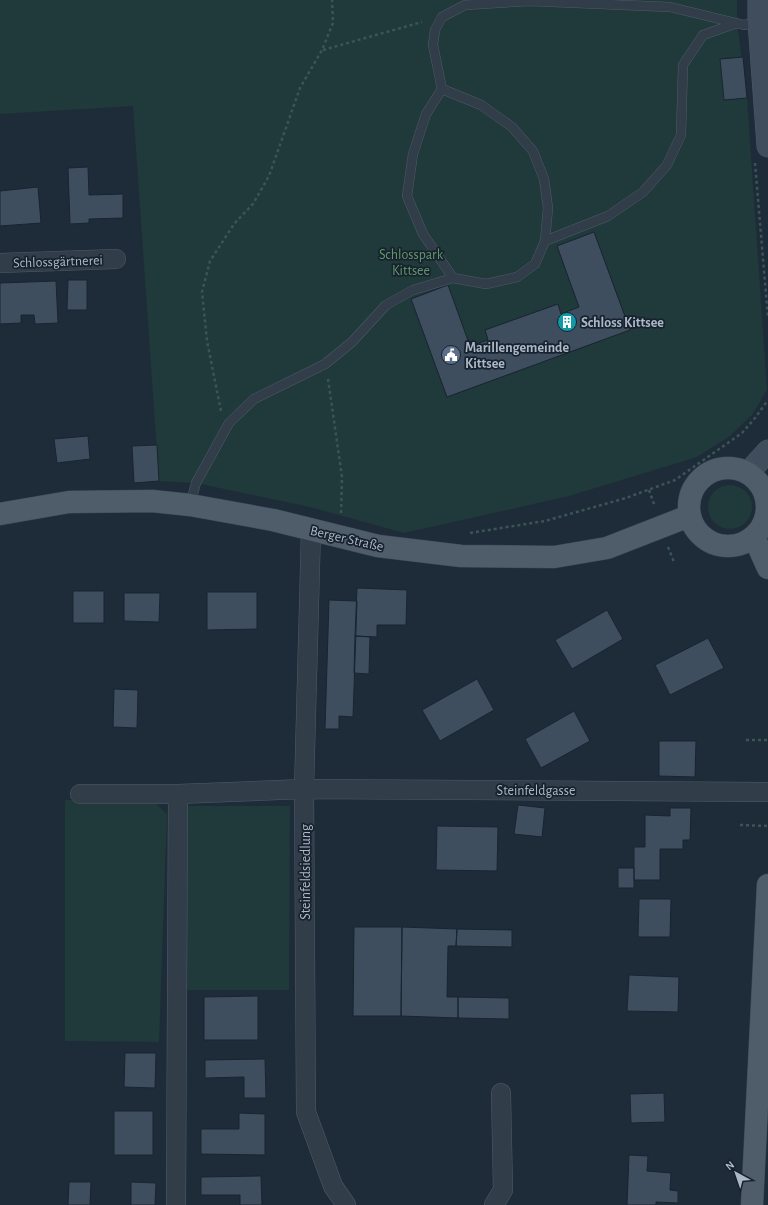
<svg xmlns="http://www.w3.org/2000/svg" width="768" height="1205" font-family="'Alegreya Sans',sans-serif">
<rect width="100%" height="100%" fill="#1e2c39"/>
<!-- green -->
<path fill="#20393a" d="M0,0H737V23L747,98L767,390L752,415L730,436L697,457L569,496L404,533L310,507L196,483L159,481L133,106L0,114Z
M708 507a22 22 0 1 1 44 0a22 22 0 1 1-44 0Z
M65,800L153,801L167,814L159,1042L65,1041Z
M187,806H290L289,990H186Z"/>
<!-- building -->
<path fill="#3e4e5f" stroke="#192430" d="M743,57L747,98L724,100L720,59Z
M88,167L89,195L123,194V218L89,219V223L70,224L68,168Z
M38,187L41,223L0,226V191Z
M594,232L630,330L447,397L411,299L448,285L470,346L488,340L485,330L558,304L561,314L579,307L557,246Z
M68,280H87V310H67Z
M56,281L58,323L35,324L34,315H21V323L0,324V283Z
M88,436L90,459L57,463L54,439Z
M157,445L159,481L134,483L132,446Z
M357,588L407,590L406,625H377V637L355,636Z
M73,591H104V623H73Z
M207,592H257V629L207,630Z
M124,593H160L159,622L124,621Z
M329,600L357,601L353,717L339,716V729H325Z
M607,610L623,639L572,669L555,640Z
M355,636L370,637L369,674L354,673Z
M708,638L724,668L670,695L655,665Z
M477,679L494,710L440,741L422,710Z
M114,689L138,690L137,728L113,727Z
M574,711L590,741L541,768L525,739Z
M659,741H696L695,777L659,776Z
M518,805L545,808L542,837L514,834Z
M670,808H691L690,840H683V849H660V880H634V847H645V815L670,816Z
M437,826L498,827L497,871L436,870Z
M618,868H634V888H618Z
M639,899H671L670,937H638Z
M354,927H402L401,1016H353Z
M402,927L457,929L456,946H448L447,997H458V1018L401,1016Z
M457,929L512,930V947L456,946Z
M629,975L679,977L678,1012L627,1011Z
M258,996V1040H204V997Z
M458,997L509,998V1019L458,1018Z
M125,1053H156L155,1088L124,1087Z
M265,1059L266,1098H244V1077L205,1078V1060Z
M664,1093L665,1122L631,1123L630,1094Z
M114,1111H153V1155H114Z
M239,1113L265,1114V1155L201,1154V1129H239Z
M629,1155L648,1156L647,1171L671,1173L670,1190L678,1191V1203L656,1202V1205H627Z
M261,1176L262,1205H240V1195H201V1177Z
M69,1182H91L90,1205H68Z
M131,1182L156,1183L155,1205H131Z"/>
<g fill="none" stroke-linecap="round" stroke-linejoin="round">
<defs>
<path id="lane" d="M545,241L608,216L643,192L667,165L681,135L683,65L703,35L737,23
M453,278L423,234L407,196L413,154L426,114L442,89L433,45L435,30L442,17L465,5L529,1L670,7L744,25L759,22
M190,505L196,483L229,423L254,399L325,364L352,342L386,305L413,290L453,278L486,284L517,277L535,264L545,241L548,208L544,179L533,151L512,127L481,105L442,89"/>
<path id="street" d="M0,263L116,259
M311,530L304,789L306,1112L333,1186L346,1205
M80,794H178L304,789L768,792
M176,1205L178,794
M494,1205L503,1190L501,1093"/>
<path id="secondary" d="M759,0V22L768,146
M748,473L768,451"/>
<path id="primary" d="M689 507a39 39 0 1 1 78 0a39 39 0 1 1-78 0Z
M0,514L69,502L152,501L190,505L273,520L378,546L461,556L554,557L607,548L689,516
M754,537L768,568
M752,1205L768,885"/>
</defs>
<!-- lane casing -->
<use href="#lane" stroke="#4f5b68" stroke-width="10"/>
<!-- street casing -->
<use href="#street" stroke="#4f5b68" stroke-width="20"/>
<!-- secondary casing -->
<use href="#secondary" stroke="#4f5b68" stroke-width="23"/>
<!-- primary casing -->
<use href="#primary" stroke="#3e4956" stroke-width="23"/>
<!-- path -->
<path stroke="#3b5555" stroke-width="2.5" stroke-dasharray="3 3" stroke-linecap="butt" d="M323,50L422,22
M755,163L768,318
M328,379L342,477L341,515
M221,411L207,341L202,292L210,261L234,224L253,204L269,176L300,88L322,50L333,23L332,0
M649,490L655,507
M470,533L545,521L626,498L675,480L742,433L755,418L768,400
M668,547L674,562
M746,740H768
M740,825L768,826"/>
<!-- lane -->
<use href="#lane" stroke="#323d4a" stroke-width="9"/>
<!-- street -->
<use href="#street" stroke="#323d4a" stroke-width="19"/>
<!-- secondary -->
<use href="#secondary" stroke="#3f4d5d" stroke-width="22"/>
<!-- primary -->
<use href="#primary" stroke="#4f5d6a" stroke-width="22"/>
</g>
<!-- icons -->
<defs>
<symbol id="building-disc" viewBox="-11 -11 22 22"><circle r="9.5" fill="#0f9aa8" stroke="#17222e"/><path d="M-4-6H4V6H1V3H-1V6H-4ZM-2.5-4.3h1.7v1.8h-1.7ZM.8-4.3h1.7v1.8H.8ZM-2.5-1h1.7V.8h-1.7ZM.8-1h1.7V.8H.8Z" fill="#fff"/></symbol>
<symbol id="civic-disc" viewBox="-11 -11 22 22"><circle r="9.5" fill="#5c6f8a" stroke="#17222e"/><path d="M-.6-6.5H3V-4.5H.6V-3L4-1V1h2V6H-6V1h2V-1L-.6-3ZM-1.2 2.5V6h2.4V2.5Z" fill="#fff"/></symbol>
</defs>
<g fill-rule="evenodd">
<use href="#building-disc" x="556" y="311" width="22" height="22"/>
<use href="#civic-disc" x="440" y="344" width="22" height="22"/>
</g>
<g text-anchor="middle" stroke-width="3.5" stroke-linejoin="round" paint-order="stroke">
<!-- park labels -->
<g font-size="14" fill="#61996a" stroke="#17222e">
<text x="411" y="259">Schlosspark<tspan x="411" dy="16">Kittsee</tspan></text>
</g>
<!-- street labels -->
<g font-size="14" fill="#acb8c7" stroke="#17222e">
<text transform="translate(58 261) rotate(-2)" y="5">Schlossgärtnerei</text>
<text transform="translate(347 538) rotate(13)" y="5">Berger Straße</text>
<text x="536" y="795">Steinfeldgasse</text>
<text transform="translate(305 872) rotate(-90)" y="5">Steinfeldsiedlung</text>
</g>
<!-- poi labels -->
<g font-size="14" font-weight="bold" fill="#acb8c7" stroke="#17222e" text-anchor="start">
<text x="581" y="327">Schloss Kittsee</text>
<text x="465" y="352">Marillengemeinde<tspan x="465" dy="16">Kittsee</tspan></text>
</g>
</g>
<!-- north arrow -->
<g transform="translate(736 1173) rotate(320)" stroke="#17222e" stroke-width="3" paint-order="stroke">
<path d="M0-3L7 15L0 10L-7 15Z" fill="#acb8c7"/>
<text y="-6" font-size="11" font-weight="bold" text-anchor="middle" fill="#acb8c7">N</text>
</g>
</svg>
